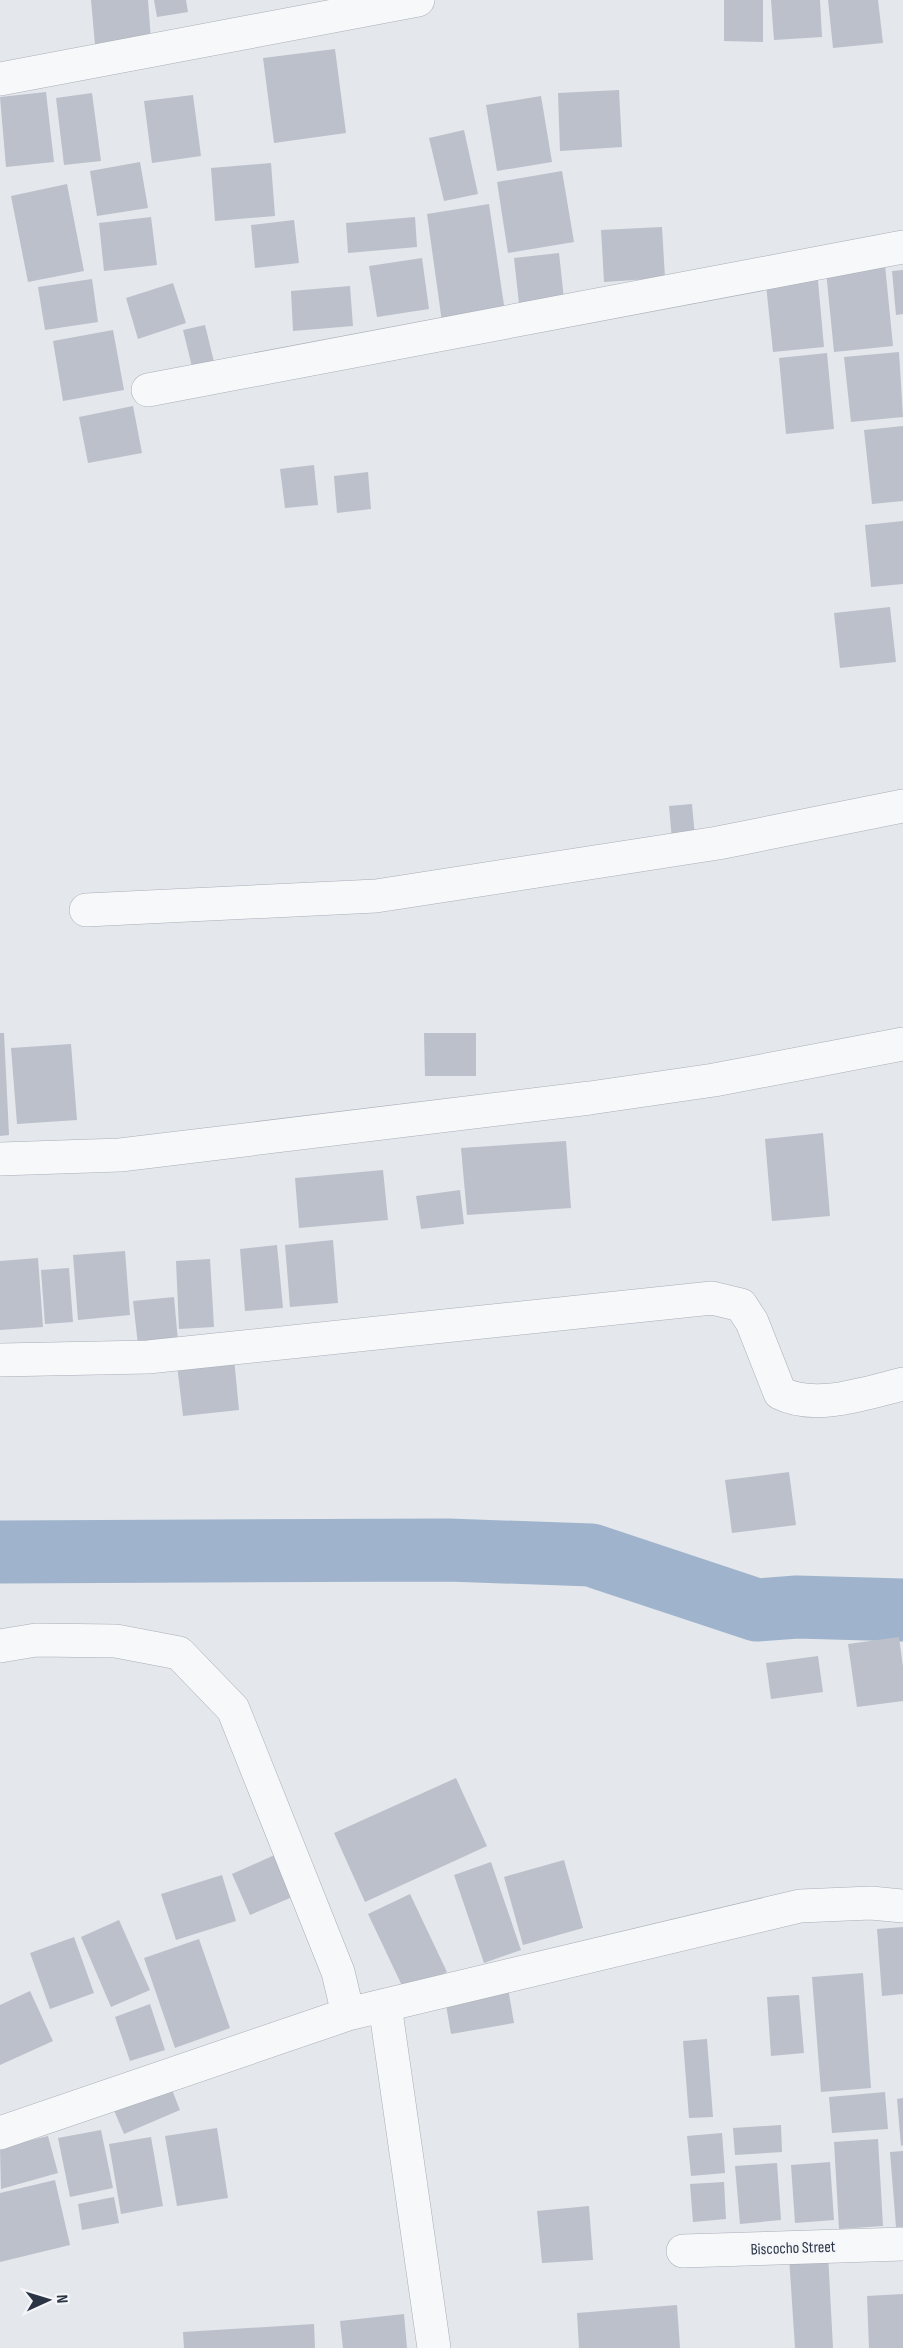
<svg xmlns="http://www.w3.org/2000/svg" width="903" height="2348" font-family="'Sofia Sans Condensed',sans-serif">
<rect width="100%" height="100%" fill="#e4e7ec"/>
<g fill="none" stroke-linecap="round" stroke-linejoin="round">
<!-- river -->
<path stroke="#9fb4cc" stroke-width="63" d="M0,1552L448,1550L591,1555L757,1610L797,1607L903,1610"/>
</g>
<!-- building -->
<path fill="#bbc0ca" d="M91,0H148L151,40L95,45Z
M154,0H186L188,12L157,17Z
M724,0H763V42L724,41Z
M771,0H820L822,37L774,40Z
M828,0H878L883,43L833,48Z
M335,49L346,133L274,143L263,58Z
M619,90L622,147L560,151L558,93Z
M46,92L54,162L6,167L0,97Z
M92,93L101,161L64,165L56,98Z
M193,95L201,156L152,163L144,101Z
M541,96L552,162L497,171L486,105Z
M464,130L478,194L444,201L429,138Z
M140,162L148,208L97,216L90,171Z
M271,163L275,216L215,221L211,168Z
M562,171L574,242L508,253L497,182Z
M67,184L84,271L28,282L11,196Z
M489,204L505,312L442,322L427,214Z
M151,217L157,265L104,271L99,223Z
M415,217L417,247L348,253L346,223Z
M294,220L299,263L255,268L251,225Z
M662,227L665,278L604,282L601,230Z
M559,253L565,308L520,313L514,258Z
M422,258L429,309L377,317L369,266Z
M885,265L893,346L834,352L826,271Z
M817,270L824,347L773,352L765,275Z
M903,270V314L896,315L892,271Z
M92,279L98,322L45,330L38,287Z
M173,283L186,323L138,339L126,298Z
M350,286L353,326L293,331L291,291Z
M205,325L217,374L195,379L183,330Z
M113,330L124,390L63,401L53,341Z
M899,352L903,417L851,422L844,357Z
M827,353L834,429L786,434L779,358Z
M133,406L142,453L88,463L79,417Z
M903,426V501L872,504L864,430Z
M314,465L318,505L285,508L280,469Z
M368,472L371,509L337,513L334,476Z
M903,521V584L871,587L865,525Z
M890,607L896,662L840,668L834,613Z
M692,804L695,838L672,840L669,806Z
M0,1033H4L9,1135L0,1136Z
M424,1033H476V1076H425Z
M71,1044L77,1120L17,1124L11,1048Z
M823,1133L830,1216L772,1221L765,1139Z
M566,1141L571,1208L467,1215L461,1148Z
M383,1170L388,1220L299,1228L295,1178Z
M460,1190L464,1224L421,1229L416,1196Z
M333,1240L338,1303L290,1307L285,1245Z
M277,1245L283,1308L245,1311L240,1249Z
M125,1251L130,1315L78,1320L73,1255Z
M38,1258L43,1327L0,1330V1261Z
M210,1259L214,1327L179,1329L176,1261Z
M69,1268L73,1322L45,1324L41,1270Z
M174,1297L178,1341L138,1345L133,1301Z
M234,1358L239,1410L183,1416L177,1365Z
M789,1472L796,1525L732,1533L725,1480Z
M899,1637L903,1667V1701L857,1707L848,1644Z
M818,1656L823,1692L771,1699L766,1663Z
M456,1778L487,1846L365,1902L334,1833Z
M279,1853L297,1895L250,1915L232,1874Z
M564,1860L583,1928L523,1945L504,1877Z
M491,1862L521,1950L484,1963L454,1875Z
M222,1875L236,1921L176,1940L161,1894Z
M410,1894L447,1972L405,1992L368,1914Z
M119,1920L150,1990L111,2007L81,1937Z
M903,1927V1994L882,1996L877,1929Z
M74,1937L94,1993L50,2009L30,1953Z
M199,1939L230,2028L175,2048L144,1958Z
M863,1973L871,2088L821,2092L812,1977Z
M508,1988L514,2023L451,2034L445,1999Z
M30,1991L53,2041L0,2065V2005Z
M799,1995L804,2053L771,2056L767,1997Z
M150,2004L165,2050L130,2061L115,2017Z
M707,2039L713,2117L689,2118L683,2041Z
M170,2085L180,2110L124,2134L113,2108Z
M885,2092L888,2129L832,2133L829,2097Z
M903,2098V2145L901,2146L897,2099Z
M781,2125L782,2152L735,2155L733,2128Z
M217,2128L228,2198L177,2206L165,2136Z
M101,2130L113,2188L70,2197L58,2138Z
M722,2133L725,2173L691,2176L687,2136Z
M48,2136L58,2173L1,2189L0,2148Z
M151,2137L163,2206L121,2214L109,2144Z
M878,2139L883,2226L839,2229L834,2142Z
M903,2151V2227H896L890,2152Z
M830,2162L834,2220L795,2223L791,2165Z
M777,2163L781,2220L740,2224L735,2166Z
M55,2180L70,2245L0,2262V2193Z
M724,2182L726,2219L693,2222L690,2184Z
M114,2197L119,2223L82,2230L78,2204Z
M589,2206L593,2260L542,2263L537,2211Z
M828,2254L833,2348H795L789,2256Z
M903,2294V2348H869L867,2296Z
M677,2305L680,2348H579L577,2313Z
M404,2314L407,2348H343L340,2321Z
M314,2324L315,2348H184L183,2332Z"/>
<g fill="none" stroke-linecap="round" stroke-linejoin="round">
<defs>
<path id="minor" d="M0,79L418,0
M148,390L903,247
M86,910L376,896L718,843L903,806
M0,1159L120,1155L590,1098L714,1080L903,1044
M0,1360L148,1357L712,1298L741,1305L752,1322L780,1393C816,1411 866,1393 903,1384
M0,1646L36,1640L116,1641L179,1653L233,1709L338,1972L348,2014
M385,2005L434,2348
M0,2133L348,2014L800,1906L871,1903L903,1906
M683,2251L903,2244"/>
</defs>
<!-- minor casing -->
<use href="#minor" stroke="#a9aeb7" stroke-width="34"/>
<!-- minor -->
<use href="#minor" stroke="#f7f8fa" stroke-width="33"/>
</g>
<g text-anchor="middle" stroke-width="4.5" stroke-linejoin="round" paint-order="stroke">
<!-- street labels -->
<g font-size="16" fill="#2b3445" stroke="#f4f6f9">
<text transform="translate(793 2247) rotate(-2)" y="6">Biscocho Street</text>
</g>
</g>
<!-- north arrow -->
<g transform="translate(48 2300) rotate(86)" stroke="#f4f6f9" stroke-width="4.5" paint-order="stroke">
<path d="M0-4.5L10 22L0 15L-10 22Z" fill="#2b3445"/>
<text y="-9" font-size="16" font-weight="bold" text-anchor="middle" fill="#2b3445">N</text>
</g>
</svg>
